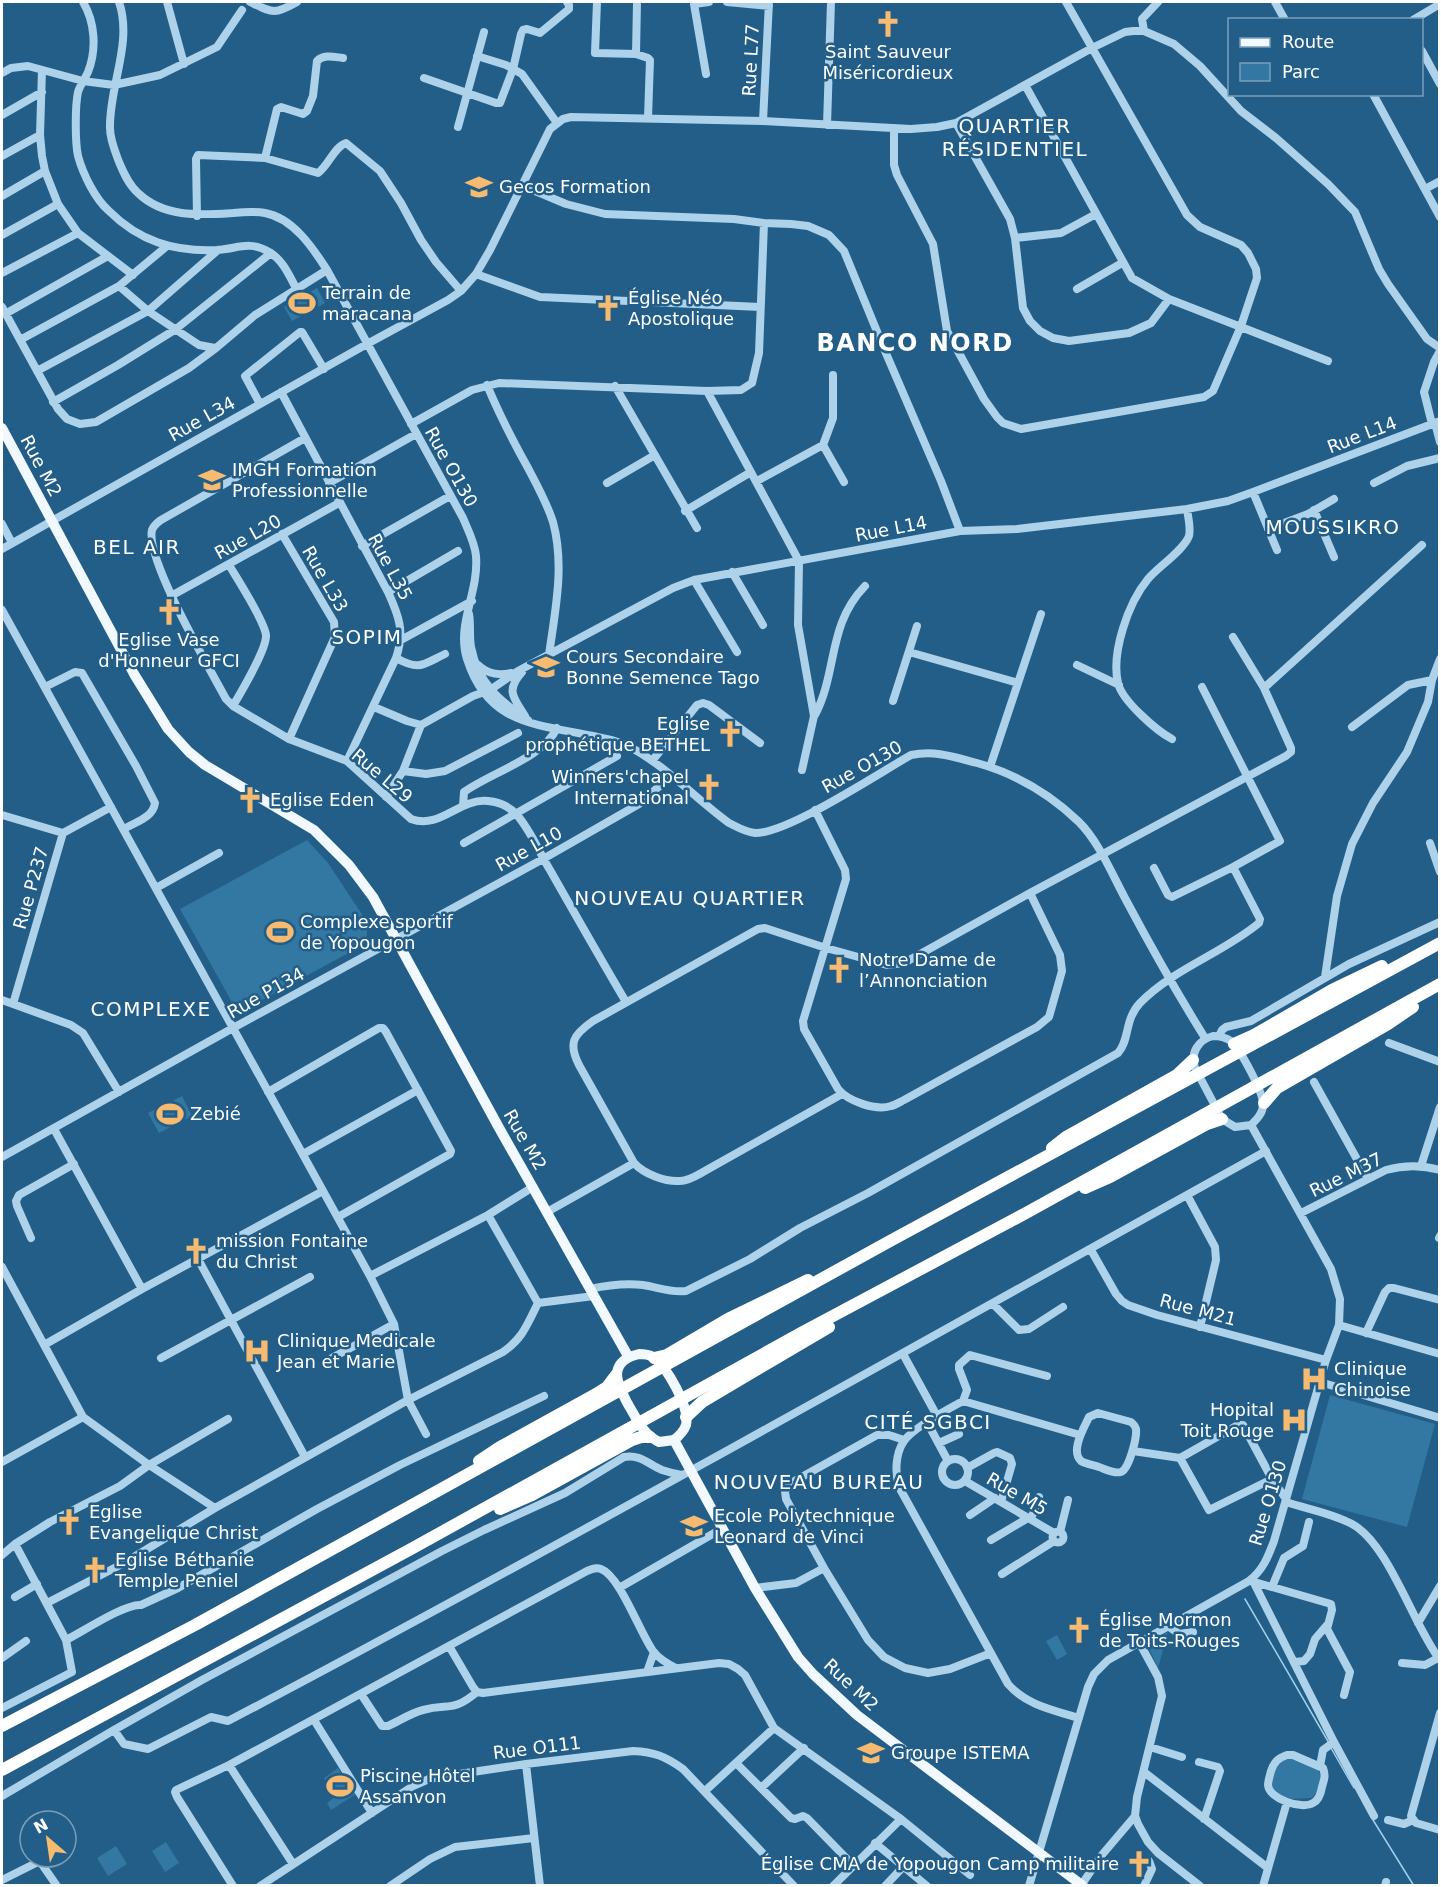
<svg xmlns="http://www.w3.org/2000/svg" width="1441" height="1887" font-family="'DejaVu Sans',sans-serif">
<rect width="100%" height="100%" fill="#225e88"/>
<!-- green -->
<path fill="#3377a3" d="M317,288L325,303L292,321L284,307Z
M307,840L328,863L367,922V943L238,1013L180,909Z
M182,1096L192,1116L159,1133L148,1113Z
M1330,1395L1435,1424L1407,1527L1302,1499Z
M1168,1632L1158,1668L1147,1644Z
M1057,1635L1067,1654L1057,1660L1046,1641Z
M1285,1757H1295L1317,1767C1324,1781 1322,1787 1312,1798L1291,1799L1287,1800L1272,1788C1272,1775 1274,1767 1285,1757Z
M338,1768L356,1794L331,1810L327,1803L335,1797L324,1778Z
M166,1842L179,1863L165,1872L152,1851Z
M116,1846L127,1864L108,1876L97,1858Z"/>
<g fill="none" stroke-linecap="round" stroke-linejoin="round">
<!-- stream -->
<path stroke="#a1cfeb" stroke-width="1.5" d="M1245,1599L1329,1743
M1331,1748L1354,1788
M1373,1820L1414,1886"/>
<!-- minor -->
<path stroke="#add2ea" stroke-width="8" d="M83,2C95,22 97,49 88,72C85,79 80,85 78,92C75,106 75,142 78,156C83,174 95,199 109,211C139,241 174,252 217,250C237,249 249,240 269,252C283,260 289,275 296,288
M119,2C133,43 109,86 110,128C110,140 115,151 119,162C124,174 129,185 138,193C164,218 200,215 233,213C243,212 255,211 265,213C293,218 313,248 327,270L463,518C468,530 475,543 476,556C479,593 456,624 467,659C488,725 536,724 593,736C607,739 620,741 632,748C668,768 696,799 729,823C737,827 745,832 755,833C787,834 879,773 911,755C935,750 954,757 977,763C1016,774 1050,794 1079,822C1099,842 1112,874 1126,900C1151,947 1177,993 1205,1038
M167,2L184,64
M250,2C273,13 274,15 297,2
M597,2L595,53L636,54
M637,2L636,54L648,58L650,60L648,118
M727,2L769,6
M1275,2L1285,20
M1413,20L1440,4
M1144,31L1142,19L1158,2
M1422,51L1440,84
M477,56L506,65L522,74L557,123
M42,70L40,135L42,156L45,171L58,204L78,233L133,275
M2,73L11,68L28,66L83,81L114,85L160,75L217,47L242,10
M706,74L694,4L709,2
M424,78L496,103H500L513,69L521,34L523,30L527,29L540,33L569,9V5L567,2
M1025,85L1132,278L1169,299L1328,361
M1373,94L1440,217
M2,115L42,92
M763,121L769,2
M956,123L1010,219L1015,238L1023,308L1030,321L1040,331L1053,338L1069,341L1129,333L1151,323L1169,299
M827,125L831,2
M458,127L484,32
M894,128V165L897,175L933,244L947,331L984,399L997,417L1003,423L1021,429L1204,397L1213,391L1241,326L1257,278L1256,269L1248,253L1241,245L1200,227L1187,215L1066,2
M2,156L40,135
M265,158L277,109L281,107L303,114L307,111L313,96L317,61C324,54 334,57 343,58
M521,185L566,204L605,214L734,219L764,223L791,224L808,226L829,235L844,251L885,351L941,481L960,531
M1425,189L1440,181
M2,196L45,171
M197,216L196,159L198,155L265,158L318,173C329,165 334,147 346,143L380,171L401,203L421,240L436,262L461,291
M2,235L58,204
M1015,238L1061,233L1096,214
M2,273L78,233
M476,274L540,297L760,307
M119,286L148,311L199,345L215,348
M1077,289L1122,263
M2,307L58,409L67,419L80,424L96,422L189,368L216,348L255,315L327,270
M5,314L108,256
M20,340L119,286L167,246
M37,371L148,311L218,250
M487,385C499,414 513,441 528,468C537,485 547,503 553,522C565,566 555,611 549,655
M615,386L697,528
M707,391L799,561L798,625L814,716L802,770
M281,392L388,592C399,616 405,632 396,658L347,761
M53,402L118,365L176,329L271,253
M260,404L245,376L300,332H302L324,369
M1435,423L1440,442
M411,424L472,390L499,383L707,391L741,390L752,383L759,353L764,223
M1432,424L1424,392L1434,362L1440,351
M305,438L161,520C157,523 154,525 152,530C145,559 210,669 226,699L233,706L289,739L347,761L411,819C440,830 459,798 488,801C499,802 510,807 517,815C531,831 539,852 550,870C575,914 600,958 626,1002
M823,445L844,482
M757,481L823,445L833,418V375
M329,483L416,434
M607,483L655,455
M1374,483L1407,466L1440,458
M1253,492L1277,550
M1314,510L1334,557
M685,511L751,472
M2,524L12,543
M1268,529L1308,514L1334,499
M282,534L334,622L335,637L289,739
M362,546L450,496
M2,549L367,344L448,300L461,291L476,274L490,250L550,129L563,119L571,117L763,121L911,129L937,127L956,123L1092,48L1125,32L1133,31H1144L1174,44L1200,66L1241,111L1276,138L1328,184L1355,212L1379,269L1388,284L1427,339L1440,348
M229,565C238,580 264,620 266,635C267,649 241,692 233,706
M732,572L763,625
M694,580L737,652
M388,592L458,551
M171,596L339,503
M2,610L370,1276L394,1324L408,1400L426,1434
M469,614C471,625 469,636 471,647C478,683 499,701 528,720
M1233,637L1264,688
M401,640L472,601
M909,652L1018,683
M396,658C420,671 422,665 445,654
M478,665C488,674 498,676 511,673
M1077,665L1119,685
M522,672C505,691 514,698 525,716
M45,687L75,672L82,673L136,766L155,803C153,818 135,822 124,829
M893,701L917,626
M374,707L407,721L421,725L473,696L490,690L518,671L673,588L694,580L960,531L1017,529L1187,509L1228,501L1253,492L1440,421
M815,715C838,671 827,625 865,586
M1352,727L1408,685L1432,680
M1172,739C1157,731 1122,701 1118,683C1111,653 1128,603 1148,579C1158,567 1184,550 1189,536C1191,528 1188,517 1187,509
M652,761L697,705L703,703L709,705L760,743
M990,767L1041,614
M403,771L426,774L445,771L518,733
M386,797L403,771L421,725
M463,806L464,792C492,772 543,758 557,728
M815,810L845,870L846,879L803,1021L804,1029L838,1089C848,1101 875,1111 891,1106C895,1105 900,1102 904,1100L1037,1027L1049,1017L1062,971L1060,955L1030,893
M2,815L63,833
M464,843L617,756
M1430,843L1440,872
M1154,868L1168,895L1172,897L1233,867L1280,841L1202,687
M156,888L219,853
M1325,977L1337,896L1352,844L1373,803L1407,752L1428,702L1432,680L1440,659
M2,1000L71,1025L83,1033L119,1092
M13,1004L63,833L111,807
M1213,1036C1220,1036 1225,1037 1231,1041C1240,1049 1264,1093 1263,1105C1263,1113 1257,1119 1251,1125L1235,1127L1222,1119L1195,1068C1190,1053 1198,1040 1213,1036Z
M1219,1036L1222,1030L1226,1027L1251,1021L1349,964L1440,922
M1389,1043L1440,1062
M1314,1082L1368,1179
M268,1092L379,1028H383L386,1032L451,1151L450,1154L338,1217
M842,1094L703,1172C696,1176 688,1181 680,1181C665,1182 644,1174 634,1163L579,1065C568,1043 573,1035 593,1021L758,929L765,928L826,948L887,965L904,963L1030,893L1286,756L1291,752V748L1264,688L1422,545
M54,1129L142,1289
M303,1154L418,1090
M2,1157L233,1028L543,859L639,804L671,776
M1421,1166L1440,1107
M1187,1195L1215,1247L1216,1260L1200,1327
M547,1212L634,1163
M1301,1213L1386,1170C1404,1165 1422,1165 1440,1170
M488,1215L538,1303
M31,1238L17,1206L16,1201L19,1195L74,1164
M1439,1238L1440,1236
M1091,1250L1116,1294L1122,1301L1128,1305L1157,1315L1326,1360
M198,1259L305,1457
M2,1267L83,1417L149,1465L215,1508
M370,1276L488,1215L533,1187
M590,1289C608,1285 625,1283 643,1285C657,1287 671,1293 686,1291L750,1259L800,1228L868,1193L1118,1053C1130,1040 1124,1020 1140,1003C1173,969 1223,953 1259,923L1260,919L1233,867
M538,1303L594,1296
M993,1304L1019,1330L1029,1329L1063,1307
M1339,1325L1440,1354
M1366,1333L1385,1292L1389,1288H1394L1440,1300
M44,1345L142,1289L323,1191
M903,1354L937,1416
M161,1358L310,1277
M332,1358L394,1324
M1320,1382L1440,1418
M963,1401L967,1390L959,1369V1365L970,1355L1047,1376
M1098,1413L1131,1422C1134,1425 1135,1425 1136,1429C1137,1438 1129,1469 1121,1472C1114,1474 1105,1469 1099,1467C1093,1465 1086,1464 1081,1461C1070,1451 1084,1428 1089,1417Z
M927,1422L948,1461
M1238,1425H1243L1272,1479L1209,1510L1180,1458Z
M904,1440L889,1435H877L791,1483L785,1491L786,1499L824,1568L868,1640L884,1657L905,1668L928,1673L950,1669L991,1653
M939,1443L959,1434
M1133,1451L1180,1458
M942 1472a13 13 0 1 1 26 0a13 13 0 1 1-26 0Z
M2,1462L83,1417
M967,1468L994,1453L997,1452L1010,1458L1012,1464L1001,1502
M682,1475C676,1474 668,1472 662,1470C648,1464 640,1454 624,1457L565,1493L484,1530L442,1551L202,1680L114,1730L124,1744L148,1749L211,1717L228,1721C397,1633 563,1541 730,1449C909,1350 1088,1251 1266,1151
M1272,1479L1286,1499
M965,1481L1054,1533
M1286,1502C1307,1509 1332,1513 1352,1524C1389,1544 1413,1625 1440,1660
M970,1515L995,1498
M1031,1519L1039,1497
M1052.5 1537a5.5 5.5 0 1 1 11 0a5.5 5.5 0 1 1-11 0Z
M1060,1532L1068,1500
M991,1540L1028,1518
M15,1544L66,1640
M2,1555L15,1544L50,1522L120,1486L149,1465L228,1419
M1002,1574L1054,1541
M1251,1581L1331,1604L1332,1610L1327,1629L1350,1672L1344,1695
M1254,1583L1334,1742L1374,1816
M1272,1587L1284,1558L1303,1546L1309,1522
M619,1588L723,1528
M755,1588L796,1583L824,1568
M15,1597L37,1584
M47,1603L124,1563L215,1508L408,1400L503,1352C523,1338 527,1325 538,1303
M1418,1623L1440,1586
M1168,1626L1179,1634L1193,1632
M1139,1642L1158,1677L1162,1696L1137,1797L1135,1816L1138,1824L1148,1842L1158,1853L1200,1886
M449,1646L473,1687L477,1692L483,1693L719,1663L729,1664L738,1669L745,1675L774,1728L901,1819L970,1875
M2,1658L26,1641
M1295,1662L1304,1661L1310,1654L1315,1639L1327,1625
M1402,1663L1425,1665L1438,1658
M647,1672L654,1652
M361,1694L382,1726H388C399,1721 411,1713 423,1710C449,1703 452,1713 477,1692
M2,1708L72,1672L66,1640C82,1632 126,1603 141,1605L178,1588L317,1509L400,1465L544,1396
M1440,1713L1411,1816L1416,1823L1440,1830
M1079,1718C1053,1710 1026,1705 1008,1684L899,1487C895,1473 895,1454 904,1441C913,1428 948,1409 963,1401L1080,1435
M314,1720L372,1813
M1150,1747L1182,1757
M1287,1755H1293L1323,1768C1326,1776 1324,1780 1322,1787C1321,1793 1319,1800 1313,1803C1302,1810 1269,1799 1268,1785C1268,1781 1270,1775 1271,1771C1274,1762 1278,1758 1287,1755Z
M1199,1762L1218,1767L1220,1771L1204,1819
M736,1763L791,1818L795,1819L803,1816L807,1818L853,1865
M526,1764L540,1886
M229,1765L293,1864
M1320,1766L1323,1750L1334,1742
M1144,1772L1268,1868
M761,1788L804,1748
M705,1791L774,1728
M2,1796L114,1730
M1388,1820L1404,1824L1413,1820
M875,1843L927,1886
M2,1880L38,1862L41,1863L57,1886
M1082,1884L1101,1856L1135,1816
M233,1886L177,1797L175,1792L176,1790L229,1765L587,1571C592,1569 596,1567 601,1569C620,1576 640,1633 653,1651C659,1659 668,1664 676,1668
M260,1886L413,1786L429,1779L446,1776L526,1764L633,1751C654,1752 665,1756 683,1769L794,1886
M390,1886L430,1859L455,1847L534,1838
M833,1886L901,1819
M885,1886L903,1867
M1029,1886L1088,1687L1094,1674L1108,1660L1249,1581C1263,1570 1268,1557 1274,1541L1326,1360L1339,1325L1340,1299L1331,1269L1251,1125
M1144,1886L1152,1869L1149,1861
M1263,1886L1287,1802
M1385,1886L1386,1882"/>
<!-- major -->
<path stroke="#f1f8fe" stroke-width="10" d="M2,428L134,674L168,729L189,752L205,765L314,830L349,865L373,897L498,1126L628,1356
M639,1354C644,1354 648,1354 653,1357C667,1367 690,1407 686,1425C684,1431 679,1436 674,1440L659,1442C643,1434 638,1421 629,1406C617,1384 606,1362 639,1354Z
M674,1440L755,1588L798,1657L813,1674L857,1715L1083,1886"/>
<!-- highway -->
<path stroke="#fff" stroke-width="12" d="M1234,1044L1254,1035L1332,990L1382,966
M1264,1103L1277,1088L1388,1024L1413,1007
M1052,1148L1066,1137L1177,1075L1193,1060
M1085,1188L1110,1177L1207,1124L1222,1119
M654,1358L667,1355L728,1319L808,1280
M686,1417L702,1402L829,1327
M479,1461L500,1447L596,1394L607,1387L616,1375
M500,1509L532,1495L632,1440L641,1437H650
M2,1726L195,1625L890,1241L1440,943
M2,1770L411,1549L801,1333L1026,1213L1440,984"/>
</g>
<!-- icons -->
<defs>
<symbol id="church-bare" viewBox="-9 -9 18 18"><path d="M-1.2-6h2.4v3.5h3.3v2.4h-3.3V6h-2.4V-.1h-3.3v-2.4h3.3Z" fill="#f6bb70" stroke="#225e88" stroke-width="2.5" paint-order="stroke"/></symbol>
<symbol id="university-bare" viewBox="-9 -9 18 18"><path d="M0-5L7-2L0 1L-7-2ZM-4 1L0 2.5L4 1V4Q0 6-4 4Z" fill="#f6bb70" stroke="#225e88" stroke-width="2.5" paint-order="stroke"/></symbol>
<symbol id="stadium-bare" viewBox="-9 -9 18 18"><path d="M0-5a6.5 5 0 1 0 0 10a6.5 5 0 1 0 0-10ZM-3.5-1.8h7v3.6h-7Z" fill="#f6bb70" stroke="#225e88" stroke-width="2.5" paint-order="stroke"/></symbol>
<symbol id="hospital-bare" viewBox="-9 -9 18 18"><path d="M-5-5h3v3.5h4V-5h3V5h-3V1.5h-4V5h-3Z" fill="#f6bb70" stroke="#225e88" stroke-width="2.5" paint-order="stroke"/></symbol>
</defs>
<g fill-rule="evenodd">
<use href="#church-bare" x="869" y="5" width="38" height="38"/>
<use href="#university-bare" x="460" y="168" width="38" height="38"/>
<use href="#stadium-bare" x="283" y="284" width="38" height="38"/>
<use href="#church-bare" x="589" y="289" width="38" height="38"/>
<use href="#university-bare" x="193" y="461" width="38" height="38"/>
<use href="#church-bare" x="150" y="593" width="38" height="38"/>
<use href="#university-bare" x="527" y="648" width="38" height="38"/>
<use href="#church-bare" x="711" y="715" width="38" height="38"/>
<use href="#church-bare" x="690" y="768" width="38" height="38"/>
<use href="#church-bare" x="231" y="781" width="38" height="38"/>
<use href="#stadium-bare" x="261" y="913" width="38" height="38"/>
<use href="#church-bare" x="820" y="951" width="38" height="38"/>
<use href="#stadium-bare" x="151" y="1095" width="38" height="38"/>
<use href="#church-bare" x="177" y="1232" width="38" height="38"/>
<use href="#hospital-bare" x="238" y="1332" width="38" height="38"/>
<use href="#hospital-bare" x="1295" y="1360" width="38" height="38"/>
<use href="#hospital-bare" x="1275" y="1401" width="38" height="38"/>
<use href="#church-bare" x="50" y="1503" width="38" height="38"/>
<use href="#university-bare" x="675" y="1507" width="38" height="38"/>
<use href="#church-bare" x="76" y="1551" width="38" height="38"/>
<use href="#church-bare" x="1060" y="1611" width="38" height="38"/>
<use href="#university-bare" x="852" y="1734" width="38" height="38"/>
<use href="#stadium-bare" x="321" y="1767" width="38" height="38"/>
<use href="#church-bare" x="1120" y="1845" width="38" height="38"/>
</g>
<g text-anchor="middle" stroke-width="5" stroke-linejoin="round" paint-order="stroke">
<!-- poi labels -->
<g font-size="18" fill="#fff" stroke="#225e88" text-anchor="start">
<text x="888" y="58" text-anchor="middle">Saint Sauveur<tspan x="888" dy="21">Miséricordieux</tspan></text>
<text x="499" y="193">Gecos Formation</text>
<text x="322" y="299">Terrain de<tspan x="322" dy="21">maracana</tspan></text>
<text x="628" y="304">Église Néo<tspan x="628" dy="21">Apostolique</tspan></text>
<text x="232" y="476">IMGH Formation<tspan x="232" dy="21">Professionnelle</tspan></text>
<text x="169" y="646" text-anchor="middle">Eglise Vase<tspan x="169" dy="21">d'Honneur GFCI</tspan></text>
<text x="566" y="663">Cours Secondaire<tspan x="566" dy="21">Bonne Semence Tago</tspan></text>
<text x="710" y="730" text-anchor="end">Eglise<tspan x="710" dy="21">prophétique BETHEL</tspan></text>
<text x="689" y="783" text-anchor="end">Winners'chapel<tspan x="689" dy="21">International</tspan></text>
<text x="270" y="806">Eglise Eden</text>
<text x="300" y="928">Complexe sportif<tspan x="300" dy="21">de Yopougon</tspan></text>
<text x="859" y="966">Notre Dame de<tspan x="859" dy="21">l’Annonciation</tspan></text>
<text x="190" y="1120">Zebié</text>
<text x="216" y="1247">mission Fontaine<tspan x="216" dy="21">du Christ</tspan></text>
<text x="277" y="1347">Clinique Medicale<tspan x="277" dy="21">Jean et Marie</tspan></text>
<text x="1334" y="1375">Clinique<tspan x="1334" dy="21">Chinoise</tspan></text>
<text x="1274" y="1416" text-anchor="end">Hopital<tspan x="1274" dy="21">Toit Rouge</tspan></text>
<text x="89" y="1518">Eglise<tspan x="89" dy="21">Evangelique Christ</tspan></text>
<text x="714" y="1522">Ecole Polytechnique<tspan x="714" dy="21">Leonard de Vinci</tspan></text>
<text x="115" y="1566">Eglise Béthanie<tspan x="115" dy="21">Temple Peniel</tspan></text>
<text x="1099" y="1626">Église Mormon<tspan x="1099" dy="21">de Toits-Rouges</tspan></text>
<text x="891" y="1759">Groupe ISTEMA</text>
<text x="360" y="1782">Piscine Hôtel<tspan x="360" dy="21">Assanvon</tspan></text>
<text x="1119" y="1870" text-anchor="end">Église CMA de Yopougon Camp militaire</text>
</g>
<!-- street labels -->
<g font-size="18" fill="#fff" stroke="#225e88">
<text transform="translate(751 60) rotate(-87)" y="6">Rue L77</text>
<text transform="translate(202 419) rotate(-29)" y="6">Rue L34</text>
<text transform="translate(1362 435) rotate(-21)" y="6">Rue L14</text>
<text transform="translate(41 466) rotate(62)" y="6">Rue M2</text>
<text transform="translate(451 467) rotate(61)" y="6">Rue O130</text>
<text transform="translate(891 529) rotate(-11)" y="6">Rue L14</text>
<text transform="translate(248 537) rotate(-29)" y="6">Rue L20</text>
<text transform="translate(390 567) rotate(62)" y="6">Rue L35</text>
<text transform="translate(325 579) rotate(60)" y="6">Rue L33</text>
<text transform="translate(862 767) rotate(-29)" y="6">Rue O130</text>
<text transform="translate(382 776) rotate(40)" y="6">Rue L29</text>
<text transform="translate(529 849) rotate(-29)" y="6">Rue L10</text>
<text transform="translate(31 888) rotate(-74)" y="6">Rue P237</text>
<text transform="translate(266 993) rotate(-29)" y="6">Rue P134</text>
<text transform="translate(525 1140) rotate(60)" y="6">Rue M2</text>
<text transform="translate(1346 1175) rotate(-26)" y="6">Rue M37</text>
<text transform="translate(1198 1310) rotate(15)" y="6">Rue M21</text>
<text transform="translate(1017 1494) rotate(30)" y="6">Rue M5</text>
<text transform="translate(1268 1503) rotate(-73)" y="6">Rue O130</text>
<text transform="translate(851 1685) rotate(43)" y="6">Rue M2</text>
<text transform="translate(537 1748) rotate(-7)" y="6">Rue O111</text>
</g>
<!-- neighbourhood labels -->
<g font-size="20" letter-spacing="1.5" fill="#fff" stroke="#225e88">
<text x="1015" y="133">QUARTIER<tspan x="1015" dy="23">RÉSIDENTIEL</tspan></text>
<text x="1333" y="534">MOUSSIKRO</text>
<text x="137" y="554">BEL AIR</text>
<text x="367" y="644">SOPIM</text>
<text x="690" y="905">NOUVEAU QUARTIER</text>
<text x="151" y="1016">COMPLEXE</text>
<text x="928" y="1429">CITÉ SGBCI</text>
<text x="819" y="1489">NOUVEAU BUREAU</text>
</g>
<!-- district labels -->
<g font-size="24" font-weight="bold" letter-spacing="1.5" fill="#fff" stroke="#225e88">
<text x="915" y="351">BANCO NORD</text>
</g>
</g>
<!-- border -->
<rect width="1441" height="1887" fill="none" stroke="#ffffff" stroke-width="6"/>
<!-- legend -->
<rect x="1228" y="18" width="195" height="78" fill="#225e88" stroke="#7a9eb8" stroke-width="1.5"/>
<rect x="1240" y="38" width="30" height="9" fill="#f1f8fe" stroke="#7a9eb8" stroke-width="1.5"/>
<text x="1282" y="48" font-size="18" fill="#ffffff">Route</text>
<rect x="1240" y="63" width="30" height="18" fill="#3377a3" stroke="#7a9eb8" stroke-width="1.5"/>
<text x="1282" y="78" font-size="18" fill="#ffffff">Parc</text>
<!-- north arrow -->
<g transform="translate(48 1839) rotate(331)"><circle r="28" fill="#225e88" stroke="#7a9eb8" stroke-width="1.5"/>
<path d="M0-4.5L10 22L0 15L-10 22Z" fill="#f6bb70"/>
<text y="-9" font-size="16" font-weight="bold" text-anchor="middle" fill="#ffffff">N</text>
</g>
</svg>
